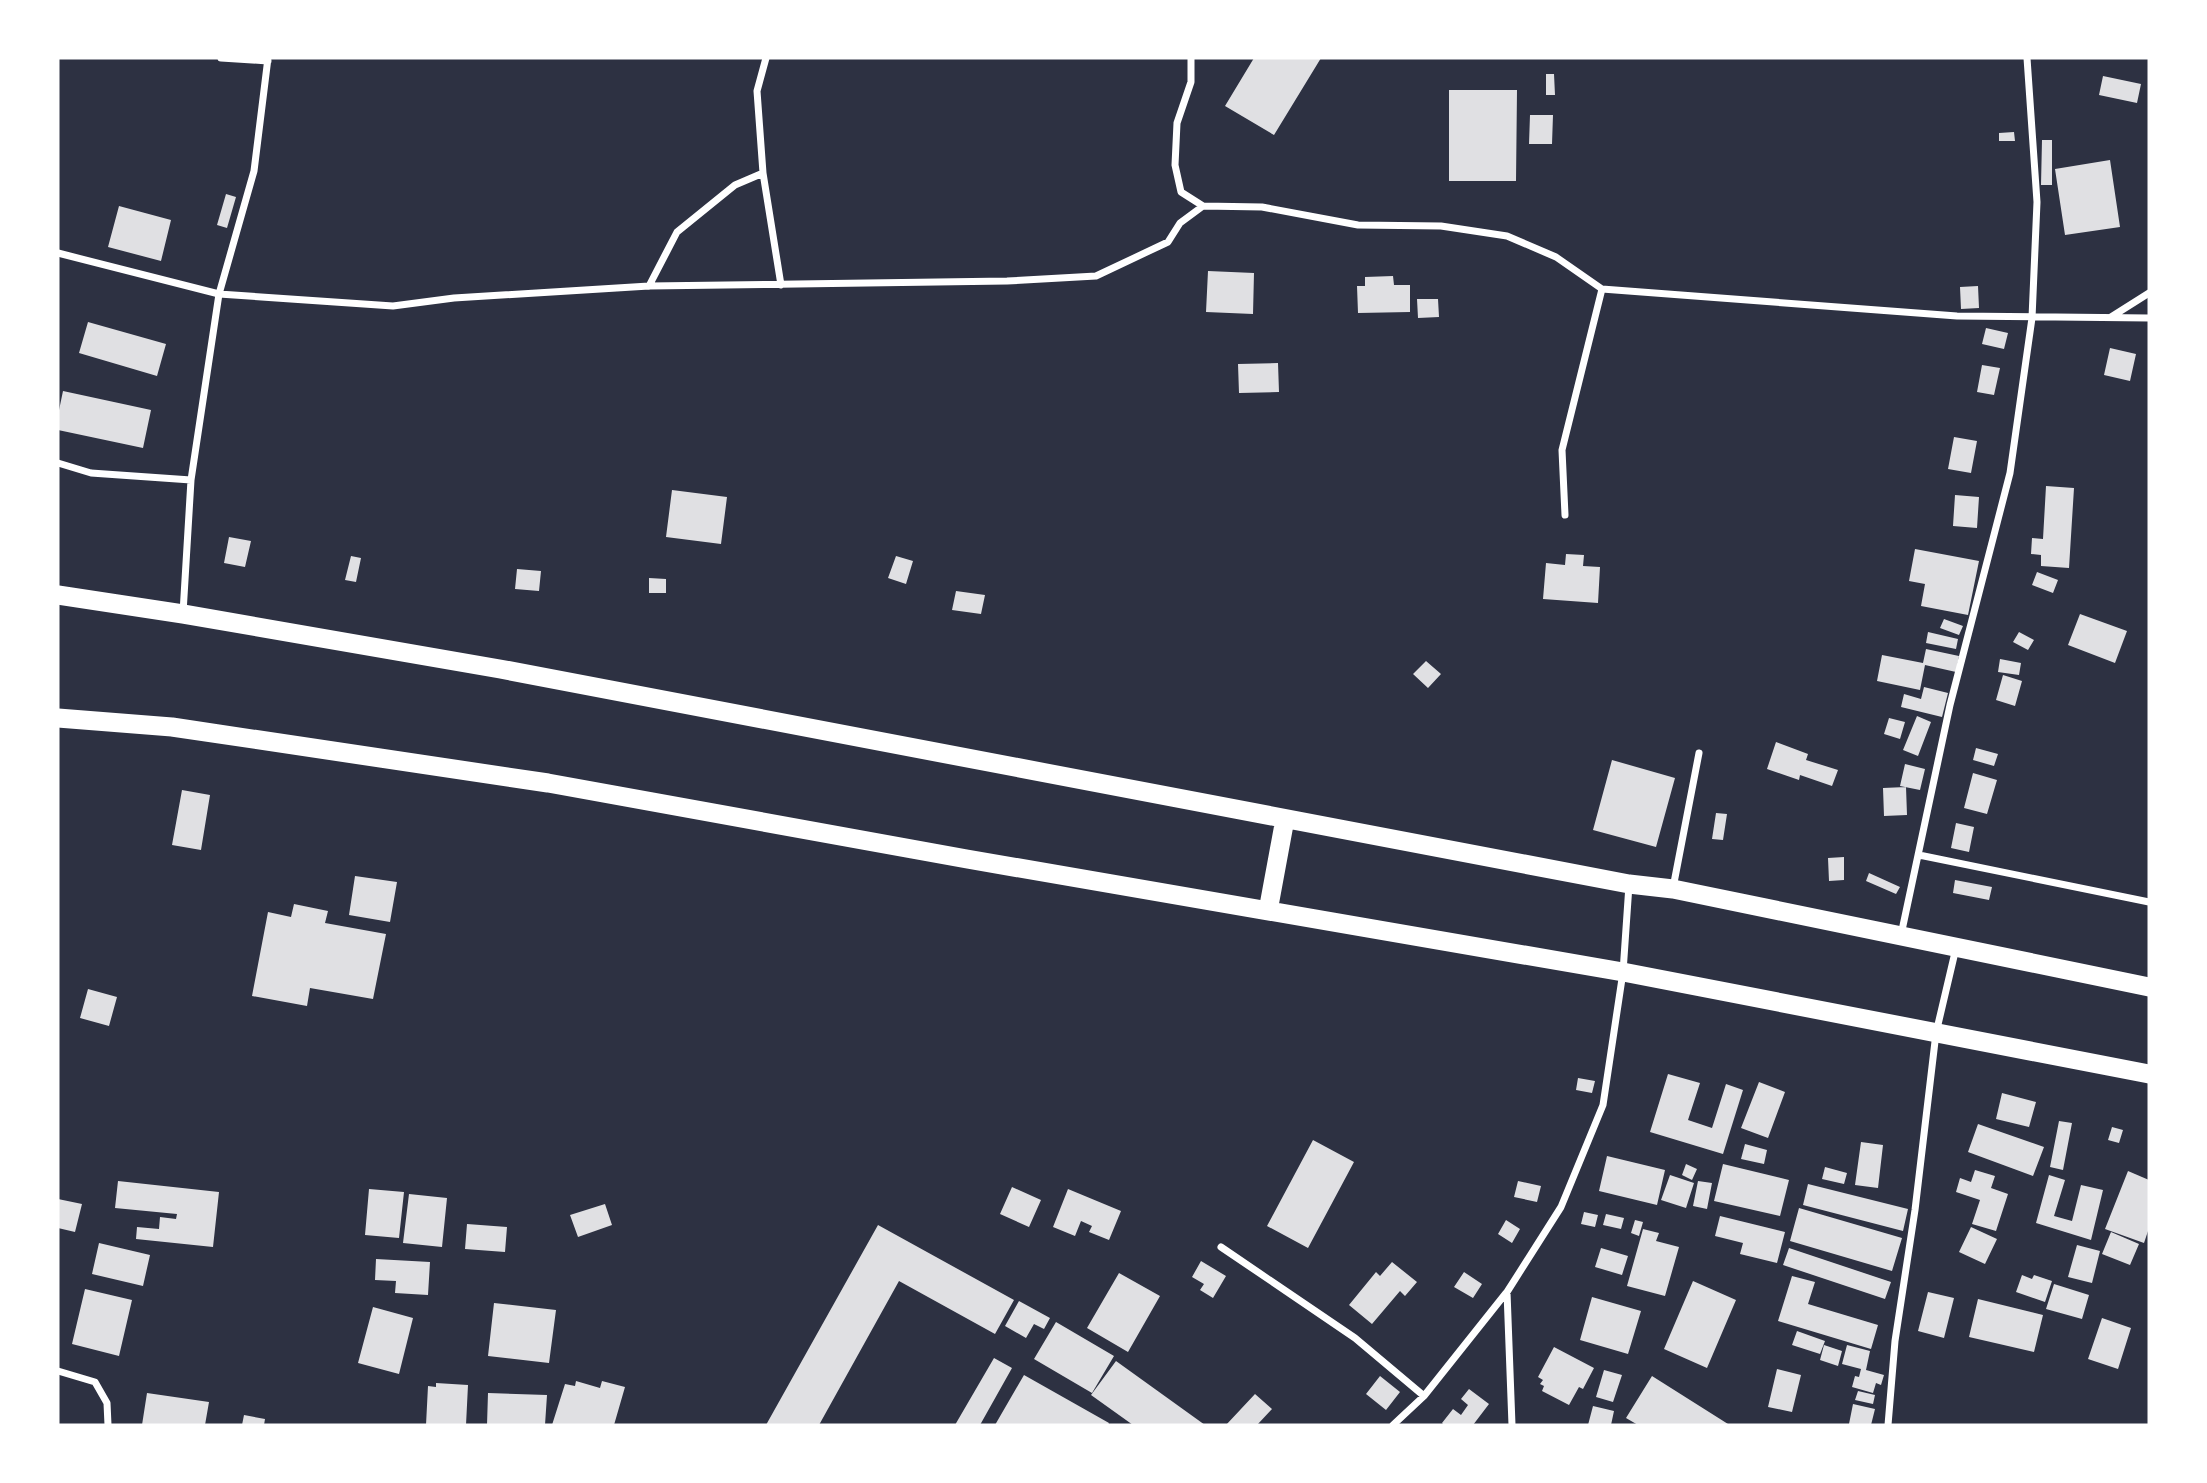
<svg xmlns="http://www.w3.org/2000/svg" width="2207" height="1483" font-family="Manrope,sans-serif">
<rect width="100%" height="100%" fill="#2d3142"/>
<!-- building -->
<path fill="#e0e0e3" d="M1254,58H1321L1274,135L1225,106Z
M1546,74H1554L1555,95H1546Z
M2103,76L2141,84L2137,103L2099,95Z
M1449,90H1517L1516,181H1449Z
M1530,115H1553L1552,144H1529Z
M2014,132L2015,141H1999V133Z
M2042,140H2052V185H2041Z
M2110,160L2120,227L2065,235L2055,169Z
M226,194L236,197L227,228L217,225Z
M119,206L171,220L161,261L108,247Z
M1208,271L1254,273L1253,314L1206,312Z
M1393,276L1394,285H1410V312L1358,313L1357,286H1365V277Z
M1978,286L1979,308L1961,309L1960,287Z
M1417,299H1438L1439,317L1418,318Z
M88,322L166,344L157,376L79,353Z
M1986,328L2008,333L2004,349L1982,344Z
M2110,348L2136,354L2130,381L2104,375Z
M1278,363L1279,392L1239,393L1238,364Z
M1982,365L2000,368L1994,395L1977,392Z
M63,391L151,410L143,448L58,430V415Z
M1954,437L1977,441L1971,473L1948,469Z
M2046,486L2074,488L2069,568L2041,566V555L2031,554L2032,538L2043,539Z
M672,490L727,497L721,544L666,537Z
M1955,495L1979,497L1977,528L1953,526Z
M229,537L251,541L245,567L224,563Z
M1915,549L1979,561L1968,615L1921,606L1925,584L1909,581Z
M1566,554L1584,555L1583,566L1600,567L1598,603L1543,599L1546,563L1565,565Z
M351,556L361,558L356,582L345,580Z
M896,556L913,561L906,584L888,578Z
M517,569L541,571L539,591L515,589Z
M2037,572L2058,580L2053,593L2032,585Z
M649,578L666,579V593H649Z
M956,591L985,595L981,614L952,610Z
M2080,614L2127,631L2115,663L2068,645Z
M1944,619L1963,626L1959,635L1940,628Z
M1928,632L1958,639L1956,649L1926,643Z
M2019,632L2034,640L2028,650L2013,642Z
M1926,649L1959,656L1956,672L1925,665L1920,690L1877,681L1882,655L1923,663Z
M2000,659L2021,663L2019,675L1998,672Z
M1426,661L1441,674L1428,688L1413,674Z
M2003,675L2022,681L2015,706L1996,700Z
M1924,687L1948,693L1942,717L1901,707L1904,694L1921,699Z
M1917,716L1931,722L1918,756L1903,750Z
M1889,718L1905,722L1900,739L1884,734Z
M1776,742L1808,754L1806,760L1838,770L1832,786L1800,775L1799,780L1767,769Z
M1976,748L1998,754L1994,766L1973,760Z
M1612,760L1675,778L1656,847L1593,830Z
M1905,764L1925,769L1920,790L1900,786Z
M1973,773L1997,780L1987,814L1964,808Z
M1906,787L1907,815L1884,816L1883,788Z
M182,790L210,795L201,850L172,845Z
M1716,813L1727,814L1723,840L1712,839Z
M1956,823L1974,827L1969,852L1951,848Z
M1844,857V880L1829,881L1828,858Z
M1869,873L1900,887L1896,894L1866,881Z
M355,876L397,882L390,922L349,915Z
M1955,880L1992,887L1989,900L1953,893Z
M294,904L328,911L325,923L386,934L373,999L310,988L307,1006L252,996L268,912L291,917Z
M88,989L117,997L109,1026L80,1018Z
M1668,1074L1700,1083L1688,1120L1712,1128L1726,1084L1743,1090L1723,1154L1650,1132Z
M1578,1078L1595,1081L1592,1093L1576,1090Z
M1759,1082L1785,1092L1768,1138L1741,1128Z
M2002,1093L2036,1102L2029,1127L1996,1119Z
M2059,1121L2072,1123L2063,1170L2050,1167Z
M1978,1124L2044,1147L2033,1176L1968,1152Z
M2112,1127L2123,1130L2119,1143L2108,1140Z
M1313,1140L1354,1162L1308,1248L1267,1226Z
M1861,1142L1883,1145L1878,1188L1855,1185Z
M1745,1144L1767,1150L1764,1164L1741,1159Z
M1607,1156L1665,1170L1657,1205L1599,1191Z
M1686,1164L1697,1169L1692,1180L1682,1175Z
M1723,1164L1789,1180L1780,1216L1714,1201Z
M1825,1167L1847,1173L1844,1184L1822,1179Z
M1975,1170L1995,1176L1991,1188L2008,1194L1996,1231L1972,1224L1980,1200L1956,1192L1960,1178L1971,1182Z
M2128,1171L2149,1180V1228L2144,1243L2105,1229Z
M1670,1175L1694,1183L1686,1208L1661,1200Z
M2049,1175L2065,1180L2054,1216L2072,1221L2081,1185L2103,1190L2091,1240L2036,1223Z
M118,1181L219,1192L213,1247L136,1239L137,1227L159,1229L160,1217L176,1219L177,1214L115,1208Z
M1518,1181L1541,1186L1537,1202L1514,1197Z
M1698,1181L1712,1183L1707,1209L1693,1206Z
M1808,1184L1908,1209L1903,1231L1803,1205Z
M1012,1187L1041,1200L1029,1227L1000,1214Z
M369,1189L404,1192L399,1238L365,1235Z
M1068,1189L1121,1211L1109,1240L1089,1232L1092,1226L1081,1221L1075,1236L1053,1227Z
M409,1194L447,1198L442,1247L403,1243Z
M58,1199L82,1204L75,1232L58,1228Z
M605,1204L612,1225L578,1237L570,1215Z
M1799,1208L1902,1238L1892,1271L1790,1241Z
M1584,1212L1598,1215L1595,1227L1581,1224Z
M1606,1214L1624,1218L1621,1229L1603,1225Z
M1720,1216L1785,1232L1777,1263L1740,1254L1743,1243L1715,1236Z
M1506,1220L1520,1229L1512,1243L1498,1234Z
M1635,1220L1643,1222L1639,1236L1631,1233Z
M467,1224L507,1227L505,1252L465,1249Z
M878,1225L1014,1300L995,1334L899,1281L819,1425H766Z
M1971,1227L1997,1239L1985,1264L1959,1252Z
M1643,1229L1659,1233L1656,1241L1679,1247L1665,1296L1627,1286Z
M2111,1232L2139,1244L2130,1265L2102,1254Z
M99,1243L150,1255L143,1286L92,1274Z
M2077,1245L2100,1251L2092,1283L2068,1277Z
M1601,1248L1628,1256L1622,1275L1595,1267Z
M1789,1248L1891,1282L1885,1299L1783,1265Z
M376,1259L430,1262L428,1295L395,1293L396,1281L375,1280Z
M1201,1261L1226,1276L1213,1298L1200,1290L1204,1284L1192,1277Z
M1392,1262L1417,1282L1405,1296L1400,1291L1372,1324L1349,1305L1376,1272L1380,1276Z
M1464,1272L1482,1284L1473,1298L1454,1287Z
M1119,1273L1160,1296L1128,1352L1087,1328Z
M2022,1275L2032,1279L2034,1275L2052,1281L2045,1302L2016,1292Z
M1792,1276L1815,1282L1808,1304L1878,1325L1871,1349L1778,1321Z
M1693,1281L1736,1300L1707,1368L1664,1349Z
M2054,1284L2089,1295L2082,1319L2046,1309Z
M85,1289L132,1300L119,1356L72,1344Z
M1928,1292L1954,1298L1944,1338L1918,1331Z
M1592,1297L1641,1311L1628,1354L1580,1340Z
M1978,1299L2043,1315L2034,1352L1969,1337Z
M1019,1301L1050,1318L1044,1329L1034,1324L1026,1338L1005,1326Z
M494,1303L556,1310L549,1363L488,1356Z
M373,1307L413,1318L399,1374L358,1363Z
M2102,1318L2131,1328L2118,1369L2088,1359Z
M1056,1322L1114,1356L1092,1393L1034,1359Z
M1797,1331L1825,1341L1820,1354L1792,1345Z
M1824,1345L1842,1351L1838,1366L1820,1360Z
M1847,1345L1870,1351L1866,1370L1884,1375L1881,1385L1876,1383L1873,1393L1852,1387L1855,1376L1859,1377L1861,1369L1842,1364Z
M1554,1347L1594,1368L1583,1389L1579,1387L1569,1405L1542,1391L1544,1386L1540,1384L1543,1380L1538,1377Z
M994,1358L1012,1368L980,1425H955Z
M1116,1361L1205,1425H1133L1091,1395Z
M1777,1369L1801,1375L1792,1412L1768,1407Z
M1604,1370L1622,1375L1613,1402L1596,1397Z
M1024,1375L1109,1423L1108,1425H995Z
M1380,1376L1400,1392L1386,1410L1366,1394Z
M1652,1376L1728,1424L1638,1425L1626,1418Z
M576,1381L600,1388L602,1381L625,1387L614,1425H552L565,1384L575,1386Z
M436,1383L468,1385L466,1425H426L428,1386L436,1387Z
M1469,1389L1489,1404L1473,1425H1444L1442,1423L1453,1409L1461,1415L1468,1405L1461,1399Z
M1858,1391L1875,1395L1873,1404L1855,1400Z
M147,1393L209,1402L205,1425H142Z
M488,1393L547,1395L545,1425H487Z
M1255,1394L1272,1409L1257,1425H1226Z
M1853,1404L1875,1409L1871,1425L1849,1424Z
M1593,1406L1614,1411L1611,1425H1588Z
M244,1415L265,1419L264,1425H242Z"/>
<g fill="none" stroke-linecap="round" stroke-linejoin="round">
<!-- minor -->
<path stroke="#fff" stroke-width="7" d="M221,58L268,61
M1191,58V82L1177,123L1175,165L1181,192L1203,206
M763,173L757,91L766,58
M58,253L219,294L393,306L454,298L649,286L1007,281L1096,276L1168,242L1180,223L1203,206L1262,207L1358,225L1441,226L1507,236L1556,257L1602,289L1957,316L2149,318
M649,286L677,232L735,185L763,173L781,285
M2111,317L2149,293
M58,463L91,473L191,480
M1565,515L1562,450L1602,289
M183,613L191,480L219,294L254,171L268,58
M1919,855L2149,902
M1673,888L1699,753
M1901,935L1950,705L2010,473L2032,318L2037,202L2027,58
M1221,1247L1355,1338L1424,1396
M58,1371L95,1382L107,1403L108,1425
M1393,1425L1424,1396L1506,1293
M1512,1425L1507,1292L1561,1207L1603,1105L1623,972L1629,885
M1888,1425L1895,1341L1915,1210L1936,1033L1956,948"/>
<!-- trunk -->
<path stroke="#fff" stroke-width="19" d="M58,595L183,614L500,669L1629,884L1673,889L2149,987
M58,718L172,727L548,783L967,859L1623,972L2149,1074
M1268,911L1285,819"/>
</g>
<!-- border -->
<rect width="2207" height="1483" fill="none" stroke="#ffffff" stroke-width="119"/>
</svg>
